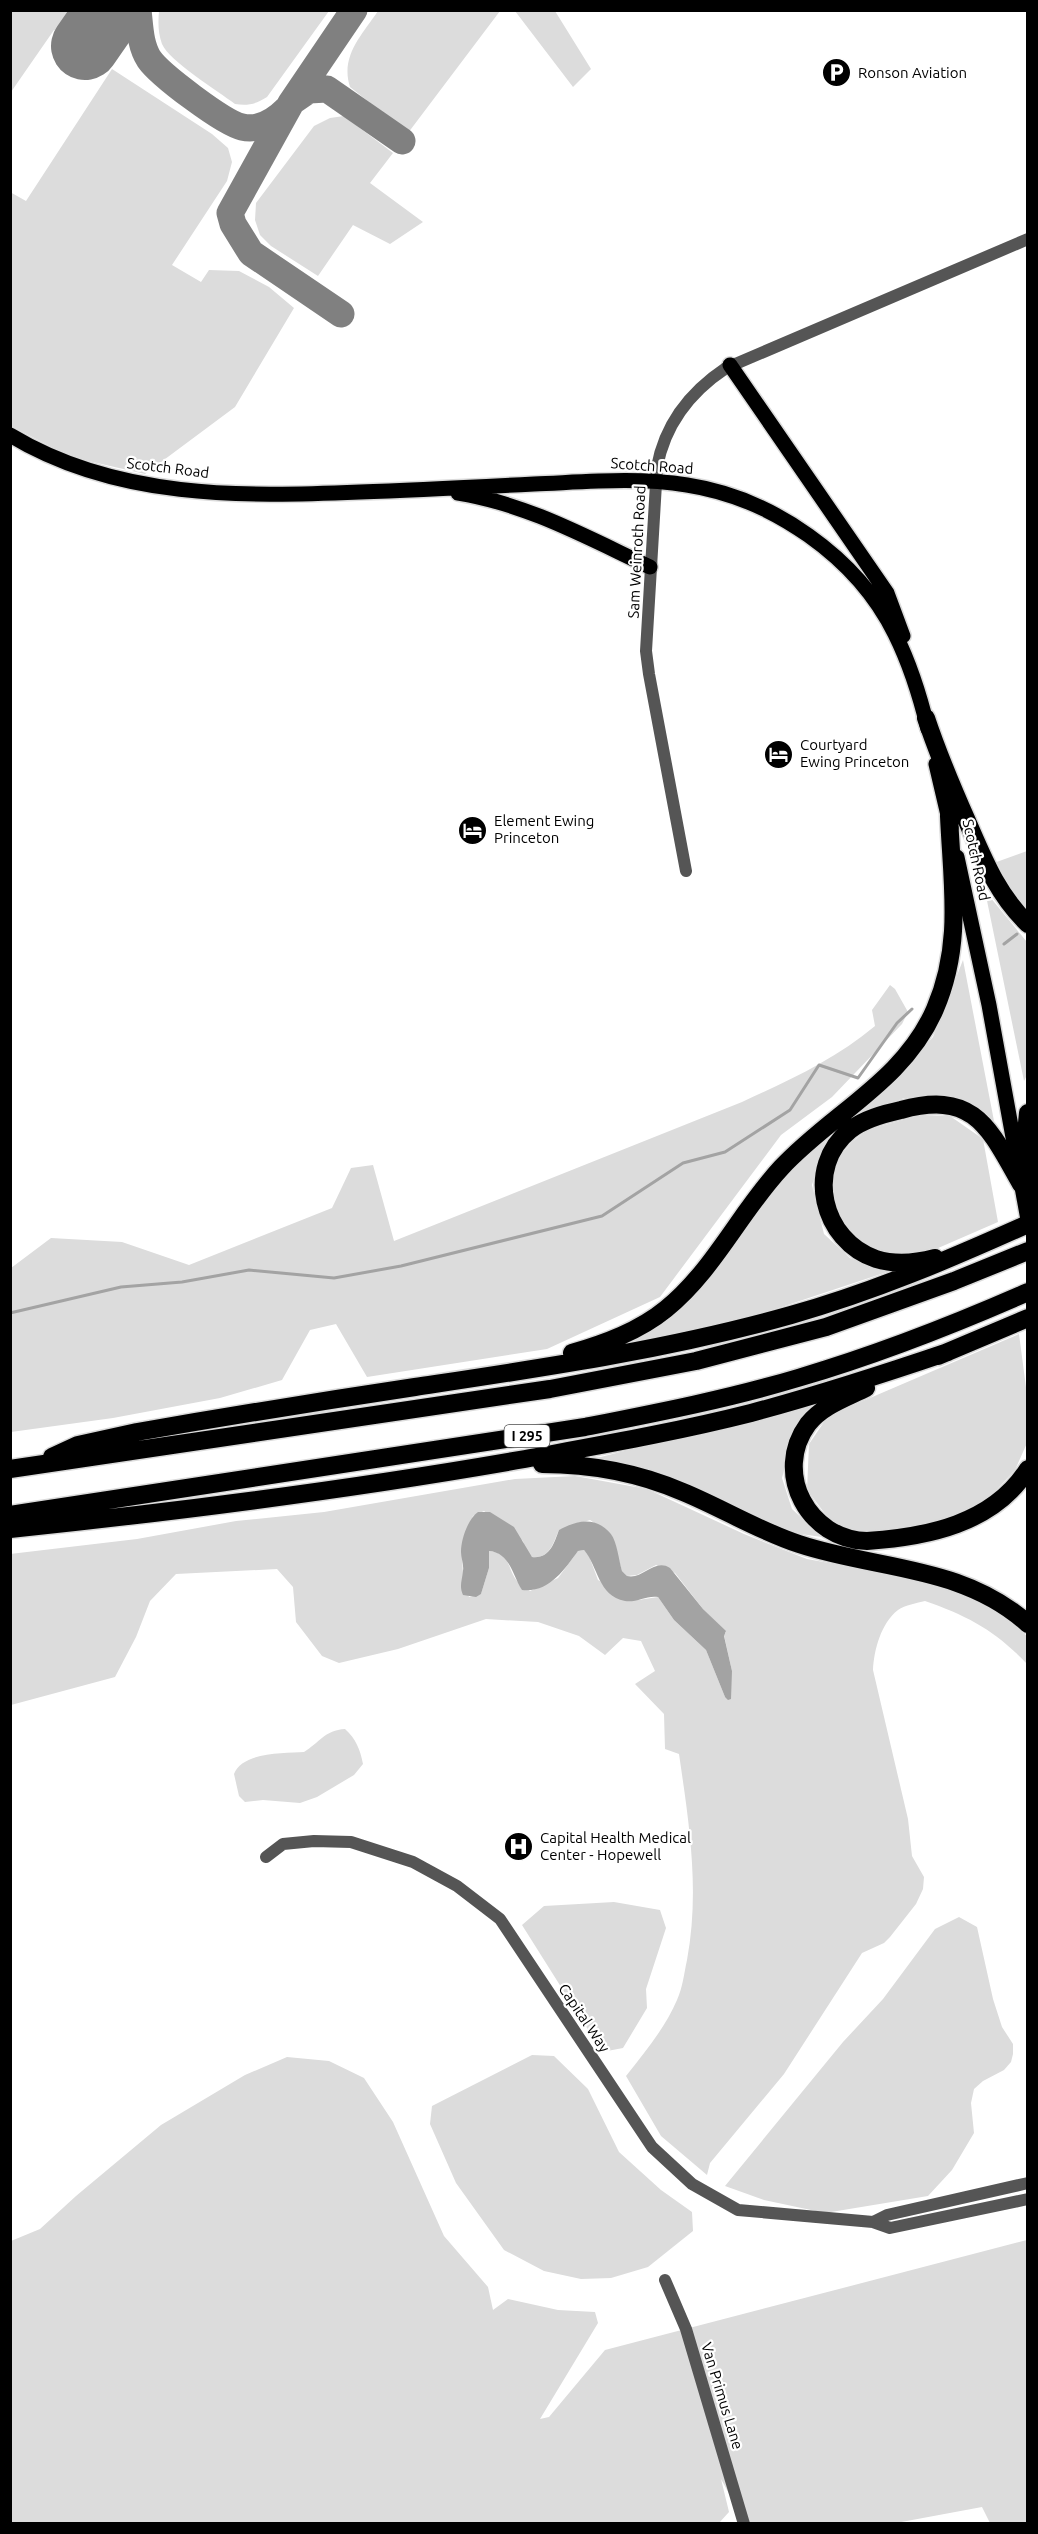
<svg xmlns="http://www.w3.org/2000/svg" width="1038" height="2534" font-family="Ubuntu,sans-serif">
<rect width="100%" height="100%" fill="#fff"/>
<!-- green -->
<path fill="#dcdcdc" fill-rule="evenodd" d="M11,10L77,11L61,34L54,30L11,92Z
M159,11V10L329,11L267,97C256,104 248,106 235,104C218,91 169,61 162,44C158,33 158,22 159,11Z
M378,11H500L408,133L350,87C340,56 362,35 378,11Z
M515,11H555L591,69L573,87Z
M112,69L212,134L228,148L232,162L227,181L172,265L201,282L209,270L239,271L269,287L294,308L235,407L145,474L71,457L11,426L10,192L26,201Z
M344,116L393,153L370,183L423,222L390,244L353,225L318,276L271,246L260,235L255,220L256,203L314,126L330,118Z
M1027,851V915L991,864Z
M985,891L1027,942L1028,1073L1024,1081Z
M963,960L994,1121L950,1097L904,1098L849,1120L884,1091L933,1037Z
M890,985L895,989L908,1012L902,1024L832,1097L781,1135L660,1297L547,1349L367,1377L336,1324L310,1330L282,1380L220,1398L113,1418L11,1432V1268L51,1238L122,1242L189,1265L332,1208L351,1168L373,1165L394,1241L742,1102C790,1080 834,1060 875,1026L872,1010Z
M921,1115L950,1116L983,1139L998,1222L929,1252L879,1254L846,1230L833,1202L834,1164L851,1143L867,1130Z
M826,1140L812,1185L824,1234L850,1258L887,1272L742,1320L621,1346L687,1302L793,1166Z
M1019,1334L1027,1395V1443L1015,1470L986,1501L943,1521L860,1536L832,1523L807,1490L809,1444L828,1416Z
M823,1400L792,1439L782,1478L792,1509L822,1537L779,1531L655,1471L589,1460Z
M575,1476L647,1489L744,1534L807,1559L879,1572L944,1587L995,1609L1027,1636V1664C996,1631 968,1616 925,1601C917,1603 905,1605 898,1610C881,1623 874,1650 873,1670L908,1819L912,1856L924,1877L923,1889L916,1904L890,1937L884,1943L862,1953L784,2074L710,2163L707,2175L661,2136L626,2076C645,2052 665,2028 677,2000C683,1987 684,1973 687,1960C700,1890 689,1823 679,1754L665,1749L664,1714L635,1684L655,1671L641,1641L623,1638L605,1655L579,1636L538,1622L486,1619L398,1649L339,1663L322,1656L296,1622L293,1587L277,1569L176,1574L150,1601L136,1637L115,1677L11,1705L10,1554L137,1539L236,1521L324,1512L515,1479ZM484,1511L523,1541L525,1549L532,1557C550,1559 553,1543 559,1530L590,1520L611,1534L622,1571L627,1576L637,1575L656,1565L675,1573L703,1609L726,1632L724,1635L732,1671L725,1697L706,1650L674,1620L658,1597L638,1600L598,1580L589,1556L584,1550L578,1551L558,1578L530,1591C527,1588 521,1586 518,1582C506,1569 513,1554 489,1551V1568L481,1594L469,1597C459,1568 460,1544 473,1516Z
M345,1729C356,1739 360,1749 363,1764L354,1775L317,1797L300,1803L263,1800L245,1802L239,1796L234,1774C242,1752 285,1753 304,1752C319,1743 325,1730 345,1729Z
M614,1902L660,1910L666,1928L646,1989L647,2008L623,2048L602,2052L522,1925L544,1906Z
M959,1917L977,1927L993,1999L1002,2027L1013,2044V2054L1011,2062L1004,2070L983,2081L974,2089L971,2103L974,2133L952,2170L928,2196L825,2213L764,2200L725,2186L843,2042L883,1999L935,1929Z
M532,2055L554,2056L588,2089L619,2152L661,2190L692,2212L693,2231L648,2267L611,2278L581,2279L544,2271L504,2250L456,2183L430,2124L432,2106Z
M287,2057L329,2061L364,2078L393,2122L444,2236L488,2287L493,2310L508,2299L558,2310L595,2312L598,2323L540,2419L549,2417L605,2350L1027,2240V2523H990L982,2507L896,2523H745L721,2479L729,2512L719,2523L11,2524V2241L40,2229L76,2196L161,2125L245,2075Z"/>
<!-- water -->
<path fill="#a3a3a3" d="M478,1512H490L514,1527L532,1557C550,1559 554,1543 559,1530C577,1520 596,1516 611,1534C617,1542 619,1561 622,1571L627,1576C643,1580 654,1558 670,1568L703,1609L726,1631L724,1636L732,1671L731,1699L728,1700L725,1697L706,1650L674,1620L658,1597C647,1595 636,1603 625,1601C598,1596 598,1566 584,1550L578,1551C564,1570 549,1593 522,1590C512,1574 510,1553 489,1551V1568L481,1594L476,1597L463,1595C459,1586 462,1581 463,1571C464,1565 461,1558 461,1552C461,1539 468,1519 478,1512Z"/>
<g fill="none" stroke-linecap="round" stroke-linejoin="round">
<!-- stream -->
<path stroke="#a3a3a3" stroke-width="3" d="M1004,944L1017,934
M10,1313L121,1287L182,1282L249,1270L334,1278L401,1266L602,1216L683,1163L725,1152L790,1110L819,1065L858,1078L897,1023L912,1009"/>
<!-- taxiway -->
<path stroke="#808080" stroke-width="27" d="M138,10C140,27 140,45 149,59C160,75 224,123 242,127C260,131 275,121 287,109
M293,101L309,90L327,89L402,141
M341,314L251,253L233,224L230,213L291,103L354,10"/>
<!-- runway -->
<path stroke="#808080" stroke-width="68" d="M85,46L110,10"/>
<defs>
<path id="major" d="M730,365L887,593L903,636
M10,435C116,499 241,497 360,492C418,490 476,487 534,484C585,482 637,477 687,485C772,498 857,557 895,634C910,664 920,696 928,729
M458,493C527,504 588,538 650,567
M936,764L951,828
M957,857L989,1005L1028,1220"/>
<path id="highway" d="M926,718C938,754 952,787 967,821C984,860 997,894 1028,924
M1021,1184L1028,1113
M935,1258C916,1263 895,1265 876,1259C822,1241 804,1167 850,1130C864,1119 883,1114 901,1110C975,1090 989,1128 1021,1184
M572,1353C606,1343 639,1331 666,1309C714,1270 740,1212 781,1168C832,1113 904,1081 935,1009C963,944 952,885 949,816
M938,1356L1028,1318
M866,1388C846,1398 822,1406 808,1424C772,1473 809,1540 867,1541C927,1537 993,1524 1028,1469
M52,1457L78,1445L137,1432C229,1416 322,1401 415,1387C541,1368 667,1350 791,1315C873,1292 950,1259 1028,1224
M542,1464C590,1464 639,1473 683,1492C722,1508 759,1531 799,1544C877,1570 963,1565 1028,1624
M10,1469L550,1389L696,1361L826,1327L954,1281L1028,1251
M10,1515L585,1427C656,1413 728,1399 798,1378C876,1355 953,1325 1028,1292
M10,1529C183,1511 354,1489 525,1459C601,1445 676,1432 751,1413C818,1395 883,1374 948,1352"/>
</defs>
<!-- major casing -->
<use href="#major" stroke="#dbdbdb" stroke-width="18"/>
<!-- highway casing -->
<use href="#highway" stroke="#dbdbdb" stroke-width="21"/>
<!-- minor -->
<path stroke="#555" stroke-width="12" d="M686,871L649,674L646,651L657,467C665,424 690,392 726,368L1028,239
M266,1857L283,1844L314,1841L351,1842L413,1862L457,1886L500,1919L652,2147L692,2184L738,2210L873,2222L890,2228L1028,2199
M873,2222L887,2215L1028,2183
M665,2280L686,2329L744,2524"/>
<!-- major -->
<use href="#major" stroke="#000" stroke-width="15"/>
<!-- highway -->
<use href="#highway" stroke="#000" stroke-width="18"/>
</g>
<!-- icons -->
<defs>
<symbol id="parking-disc" viewBox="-11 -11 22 22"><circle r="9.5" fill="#000" stroke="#fff"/><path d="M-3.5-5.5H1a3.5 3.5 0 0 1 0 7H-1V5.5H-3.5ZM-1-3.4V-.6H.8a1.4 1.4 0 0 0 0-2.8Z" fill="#fff"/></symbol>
<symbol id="hotel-disc" viewBox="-11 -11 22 22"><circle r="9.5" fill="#000" stroke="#fff"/><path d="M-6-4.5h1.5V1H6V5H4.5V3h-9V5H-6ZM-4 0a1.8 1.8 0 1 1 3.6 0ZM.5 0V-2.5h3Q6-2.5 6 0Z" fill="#fff"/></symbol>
<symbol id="hospital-disc" viewBox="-11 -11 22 22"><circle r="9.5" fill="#000" stroke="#fff"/><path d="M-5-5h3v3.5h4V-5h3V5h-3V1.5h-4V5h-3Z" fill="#fff"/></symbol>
</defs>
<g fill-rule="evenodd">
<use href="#parking-disc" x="820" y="56" width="33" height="33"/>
<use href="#hotel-disc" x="762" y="738" width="33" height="33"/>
<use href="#hotel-disc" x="456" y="814" width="33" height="33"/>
<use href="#hospital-disc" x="502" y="1830" width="33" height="33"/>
</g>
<g text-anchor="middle" stroke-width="4.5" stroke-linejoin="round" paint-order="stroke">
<!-- shield labels -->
<rect fill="#fff" stroke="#4c4c4c" stroke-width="1.5" x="504.5" y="1425" width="45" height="22" rx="4.5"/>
<g font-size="14" font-weight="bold" fill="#000">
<text x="527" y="1441">I 295</text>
</g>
<!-- poi labels -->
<g font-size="15" fill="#000" stroke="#fff" text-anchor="start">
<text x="858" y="78">Ronson Aviation</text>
<text x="800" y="750">Courtyard<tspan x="800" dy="17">Ewing Princeton</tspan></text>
<text x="494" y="826">Element Ewing<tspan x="494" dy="17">Princeton</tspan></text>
<text x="540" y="1843">Capital Health Medical<tspan x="540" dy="17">Center - Hopewell</tspan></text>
</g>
<!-- street labels -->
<g font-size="15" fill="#000" stroke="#fff">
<text transform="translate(652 466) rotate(4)" y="5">Scotch Road</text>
<text transform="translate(168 468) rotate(7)" y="5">Scotch Road</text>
<text transform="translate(637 552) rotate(-87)" y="5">Sam Weinroth Road</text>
<text transform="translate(976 860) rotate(78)" y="5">Scotch Road</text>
<text transform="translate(584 2018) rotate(56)" y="5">Capital Way</text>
<text transform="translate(722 2396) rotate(73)" y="5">Van Primus Lane</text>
</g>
</g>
<!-- border -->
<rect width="1038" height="2534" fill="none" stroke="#000000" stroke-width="24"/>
</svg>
